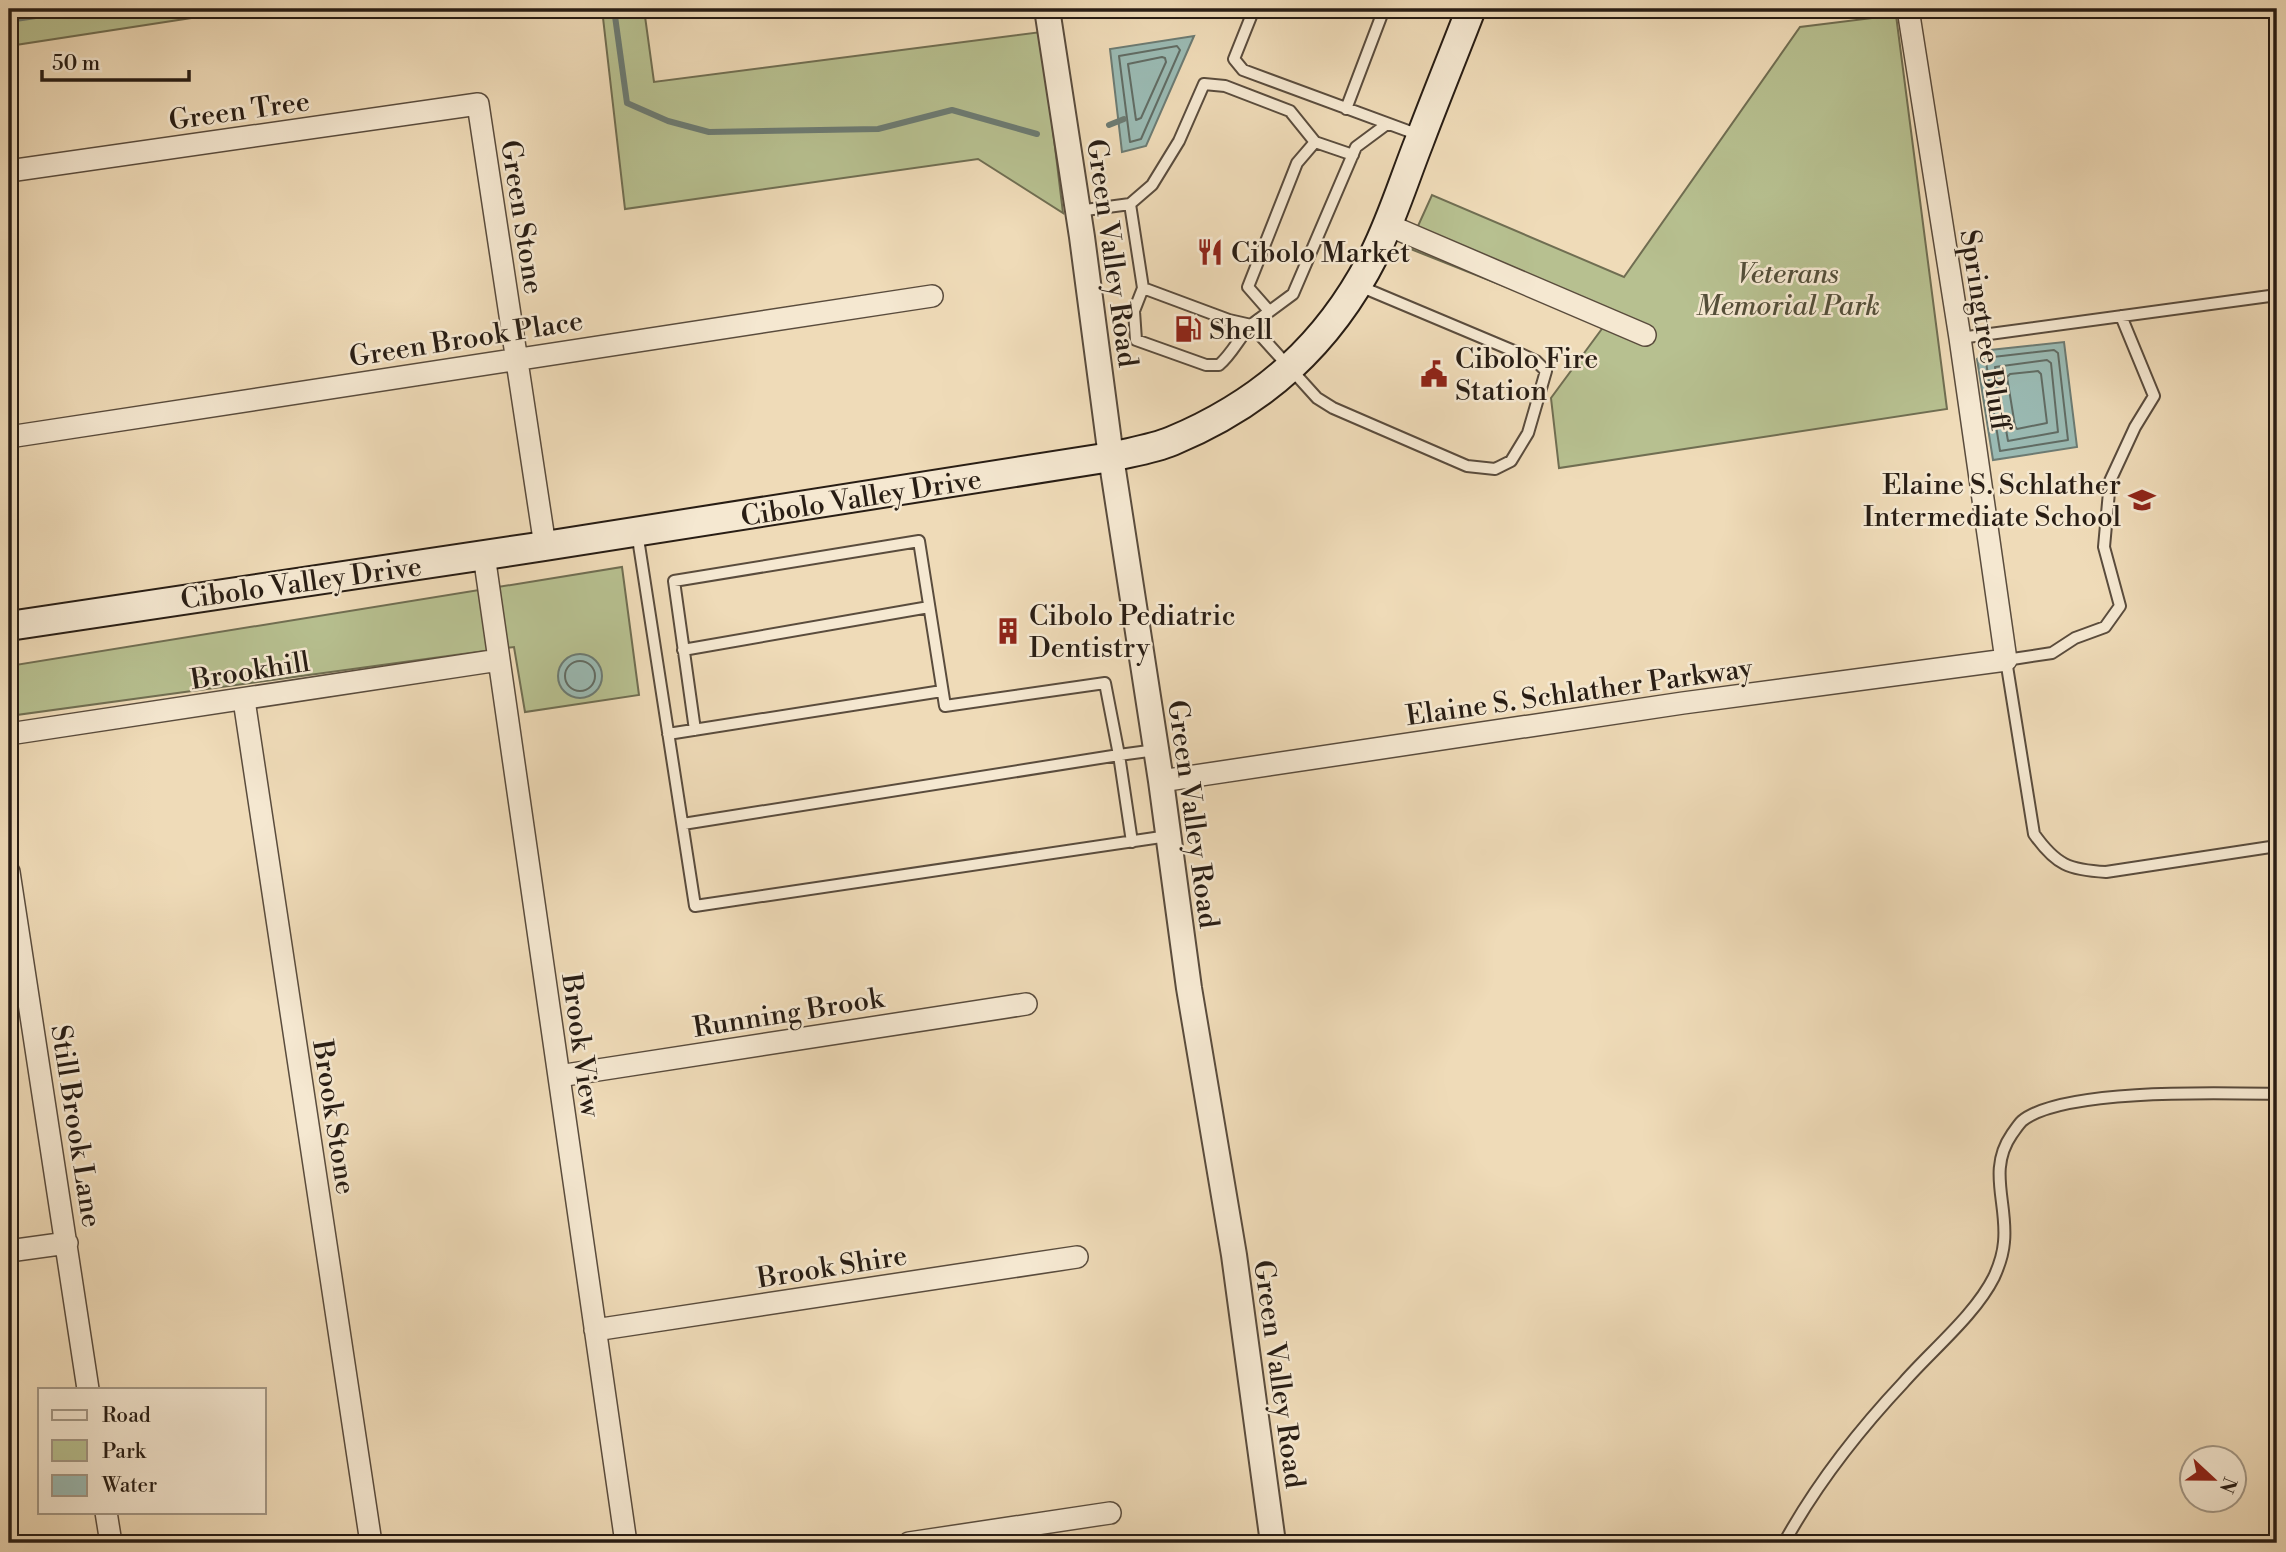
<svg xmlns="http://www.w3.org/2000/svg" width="2286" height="1552" font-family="'Libre Bodoni',serif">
<rect width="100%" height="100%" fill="#efdbb8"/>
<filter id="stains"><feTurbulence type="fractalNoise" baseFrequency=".00286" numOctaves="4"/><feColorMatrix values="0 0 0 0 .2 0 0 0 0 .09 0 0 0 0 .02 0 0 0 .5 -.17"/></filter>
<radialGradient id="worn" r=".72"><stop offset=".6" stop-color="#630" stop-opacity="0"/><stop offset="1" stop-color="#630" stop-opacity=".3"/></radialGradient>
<!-- green -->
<path fill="#b7c090" stroke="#706e52" stroke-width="2" d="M9,9H250L9,46Z
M602,9H644L654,82L1041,32L1063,213L978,159L625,209Z
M1896,15L1947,409L1559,468L1551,398L1604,326L1408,248L1432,195L1624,277L1800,27Z
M622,567L639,695L525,712L514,647L9,716V666Z"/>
<!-- water -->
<path fill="#9abab3" stroke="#6c7b73" stroke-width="2" d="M1194,36L1146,146L1122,152L1110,49Z
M2064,342L2077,447L1993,460L1977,359L1990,350Z
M558 676a22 22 0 1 1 44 0a22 22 0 1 1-44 0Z"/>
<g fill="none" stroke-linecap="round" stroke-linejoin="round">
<!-- shore -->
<path stroke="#616c64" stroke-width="2" d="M1177,46L1180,50L1141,139L1130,142L1119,56Z
M1162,57L1165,58L1166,62L1141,118L1136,120L1128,64Z
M2054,350L2058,353L2068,440L2000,451L1986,362L1993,357Z
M2047,360L2051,363L2058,432L2008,441L1995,367Z
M2038,371L2041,374L2047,423L2017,429L2015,426L2007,377L2010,374Z
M565 676a15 15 0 1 1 30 0a15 15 0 1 1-30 0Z"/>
<!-- stream -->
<path stroke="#6c7b73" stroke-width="6" d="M614,9L627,103L668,121L709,132L878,129L952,110L1037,134
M9,20L82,9
M1109,125L1124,119"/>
<defs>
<path id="service" d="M1254,9L1234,59L1243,70L1419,135
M1346,109L1384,9
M1130,204L1152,185L1179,141L1204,84L1225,86L1290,111L1315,142L1353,155
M1078,211L1130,204L1143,288L1134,311L1136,340L1206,365H1219C1232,354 1239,338 1251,325L1229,320L1143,288
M1357,285L1521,354L1536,361L1546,371L1528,433L1511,461L1495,469L1467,466L1333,408L1317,398L1251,325L1293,294L1356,147L1387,124
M1269,311L1248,287L1297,163L1315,142
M2121,316L2154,396L2135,427L2110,481L2104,547L2120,606L2105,627L2075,638L2052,653L2006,660L2034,834C2056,865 2069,870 2106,872L2277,846
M1960,338L2277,295
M637,532L695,906L1168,836
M683,650L929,607
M695,730L674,581L919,541L945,706L1105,683L1119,755L1156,750
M668,734L942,691
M683,824L1119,755L1132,842
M1784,1543C1817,1483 1857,1432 1904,1382C1932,1350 1975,1315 1994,1277C1999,1266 2003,1255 2004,1242C2008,1203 1987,1170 2012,1134C2015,1130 2018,1125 2022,1121C2062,1088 2222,1093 2277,1094"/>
<path id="minor" d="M9,171L478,104L545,546
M1388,225L1645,335
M9,437L932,296
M484,555L626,1543
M244,700L371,1543
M9,734L499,660
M1161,781L1683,703L2006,660L1960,338L1908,9
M9,872L88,1389
M559,1076L1026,1004
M9,1251L67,1243
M595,1330L1077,1257
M106,1512L111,1543
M909,1543L1110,1513"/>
<path id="tertiary" d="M1047,9L1082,237L1111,457L1161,781L1189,988L1234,1255L1273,1543"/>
<path id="secondary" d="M9,626L545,546L1111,457C1131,452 1153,449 1172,441C1263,403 1329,344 1374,255C1392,219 1404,180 1419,142C1436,97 1454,53 1471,9"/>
</defs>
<!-- service casing -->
<use href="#service" stroke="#5a4c3d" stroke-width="14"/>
<!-- minor casing -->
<use href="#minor" stroke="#5a4c3d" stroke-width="24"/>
<!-- tertiary casing -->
<use href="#tertiary" stroke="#5a4c3d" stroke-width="28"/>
<!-- secondary casing -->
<use href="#secondary" stroke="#281d14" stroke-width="32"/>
<!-- service -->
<use href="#service" stroke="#f5e8d1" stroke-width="10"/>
<!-- minor -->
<use href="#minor" stroke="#f5e8d1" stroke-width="21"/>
<!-- tertiary -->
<use href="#tertiary" stroke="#f5e8d1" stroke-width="24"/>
<!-- secondary -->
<use href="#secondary" stroke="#f5e8d1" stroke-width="28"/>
</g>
<!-- icons -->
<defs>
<symbol id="restaurant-bare" viewBox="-9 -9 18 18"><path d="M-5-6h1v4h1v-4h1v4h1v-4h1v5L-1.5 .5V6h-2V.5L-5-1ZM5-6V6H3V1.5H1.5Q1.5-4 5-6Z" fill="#8f2418" stroke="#f5e8d1" stroke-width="2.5" paint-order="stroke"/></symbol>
<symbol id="fuel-bare" viewBox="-9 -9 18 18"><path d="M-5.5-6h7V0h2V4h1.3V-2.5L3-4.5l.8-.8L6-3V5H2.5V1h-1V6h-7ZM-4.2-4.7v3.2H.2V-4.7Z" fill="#8f2418" stroke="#f5e8d1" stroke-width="2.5" paint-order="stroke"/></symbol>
<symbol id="civic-bare" viewBox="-9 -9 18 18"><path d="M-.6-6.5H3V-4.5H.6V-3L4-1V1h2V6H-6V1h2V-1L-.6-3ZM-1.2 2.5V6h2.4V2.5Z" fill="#8f2418" stroke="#f5e8d1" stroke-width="2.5" paint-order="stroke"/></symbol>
<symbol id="school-bare" viewBox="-9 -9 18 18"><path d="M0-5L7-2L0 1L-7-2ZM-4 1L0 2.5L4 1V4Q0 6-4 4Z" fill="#8f2418" stroke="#f5e8d1" stroke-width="2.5" paint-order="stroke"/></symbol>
<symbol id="building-bare" viewBox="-9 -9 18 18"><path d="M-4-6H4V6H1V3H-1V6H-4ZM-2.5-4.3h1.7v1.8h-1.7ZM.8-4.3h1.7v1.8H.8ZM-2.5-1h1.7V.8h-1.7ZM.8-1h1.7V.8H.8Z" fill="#8f2418" stroke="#f5e8d1" stroke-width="2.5" paint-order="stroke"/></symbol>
</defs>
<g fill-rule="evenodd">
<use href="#restaurant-bare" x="1191" y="233" width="38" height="38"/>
<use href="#fuel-bare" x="1169" y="310" width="38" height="38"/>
<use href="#civic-bare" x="1415" y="355" width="38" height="38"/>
<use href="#school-bare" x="2123" y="481" width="38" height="38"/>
<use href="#building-bare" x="989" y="612" width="38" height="38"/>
</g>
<g text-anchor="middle" stroke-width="5" stroke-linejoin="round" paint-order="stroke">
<!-- street labels -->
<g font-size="28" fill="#281d14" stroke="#f5e8d1">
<text transform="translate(239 110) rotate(-8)" y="10">Green Tree</text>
<text transform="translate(523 217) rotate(81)" y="10">Green Stone</text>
<text transform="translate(1113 253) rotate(82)" y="10">Green Valley Road</text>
<text transform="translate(1986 330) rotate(81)" y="10">Springtree Bluff</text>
<text transform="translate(466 338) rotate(-9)" y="10">Green Brook Place</text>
<text transform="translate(861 497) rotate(-9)" y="10">Cibolo Valley Drive</text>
<text transform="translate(301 582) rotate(-8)" y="10">Cibolo Valley Drive</text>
<text transform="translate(250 670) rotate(-9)" y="10">Brookhill</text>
<text transform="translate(1579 691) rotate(-8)" y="10">Elaine S. Schlather Parkway</text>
<text transform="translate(1194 814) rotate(82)" y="10">Green Valley Road</text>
<text transform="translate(788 1012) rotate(-9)" y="10">Running Brook</text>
<text transform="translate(582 1045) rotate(82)" y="10">Brook View</text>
<text transform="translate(335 1117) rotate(81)" y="10">Brook Stone</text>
<text transform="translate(77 1126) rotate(81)" y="10">Still Brook Lane</text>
<text transform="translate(832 1266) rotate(-9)" y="10">Brook Shire</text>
<text transform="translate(1280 1374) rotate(82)" y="10">Green Valley Road</text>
</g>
<!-- poi labels -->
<g font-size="28" fill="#281d14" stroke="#f5e8d1" text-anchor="start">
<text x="1231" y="262">Cibolo Market</text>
<text x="1209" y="339">Shell</text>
<text x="1455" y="368">Cibolo Fire<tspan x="1455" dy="32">Station</tspan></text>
<text x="2121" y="494" text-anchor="end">Elaine S. Schlather<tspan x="2121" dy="32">Intermediate School</tspan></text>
<text x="1029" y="625">Cibolo Pediatric<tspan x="1029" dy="32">Dentistry</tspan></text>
</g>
<!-- park labels -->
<g font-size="28" font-style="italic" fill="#534e39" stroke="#f5e8d1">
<text x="1788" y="283">Veterans<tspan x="1788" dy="32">Memorial Park</tspan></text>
</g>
</g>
<!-- margin -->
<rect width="2286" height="1552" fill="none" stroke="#efdbb8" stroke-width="35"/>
<rect x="10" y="10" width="2265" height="1531" fill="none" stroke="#281d14" stroke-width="3.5"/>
<rect x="18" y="18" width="2251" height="1517" fill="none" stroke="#281d14" stroke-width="2"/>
<!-- legend -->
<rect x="38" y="1388" width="228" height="126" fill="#f5e8d1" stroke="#a39785" stroke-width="2"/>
<rect x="52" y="1410" width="35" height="10" fill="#f5e8d1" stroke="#a39785" stroke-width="2"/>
<text x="102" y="1422" font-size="21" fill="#281d14">Road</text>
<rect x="52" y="1440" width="35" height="21" fill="#b7c090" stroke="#a39785" stroke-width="2"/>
<text x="102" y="1458" font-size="21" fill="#281d14">Park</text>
<rect x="52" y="1475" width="35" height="21" fill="#9abab3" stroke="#a39785" stroke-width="2"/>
<text x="102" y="1492" font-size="21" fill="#281d14">Water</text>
<!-- north arrow -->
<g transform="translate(2213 1479) rotate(112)"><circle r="33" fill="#f5e8d1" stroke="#a39785" stroke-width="2"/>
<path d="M0-5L12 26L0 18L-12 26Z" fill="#8f2418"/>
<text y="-10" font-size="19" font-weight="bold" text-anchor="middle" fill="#281d14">N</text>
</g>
<!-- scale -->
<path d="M42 70v10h147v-10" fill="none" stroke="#281d14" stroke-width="3.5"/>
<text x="52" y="70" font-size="21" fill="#281d14" stroke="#f5e8d1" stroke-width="5" paint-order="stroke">50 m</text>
<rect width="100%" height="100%" filter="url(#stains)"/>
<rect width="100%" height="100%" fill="url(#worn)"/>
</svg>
